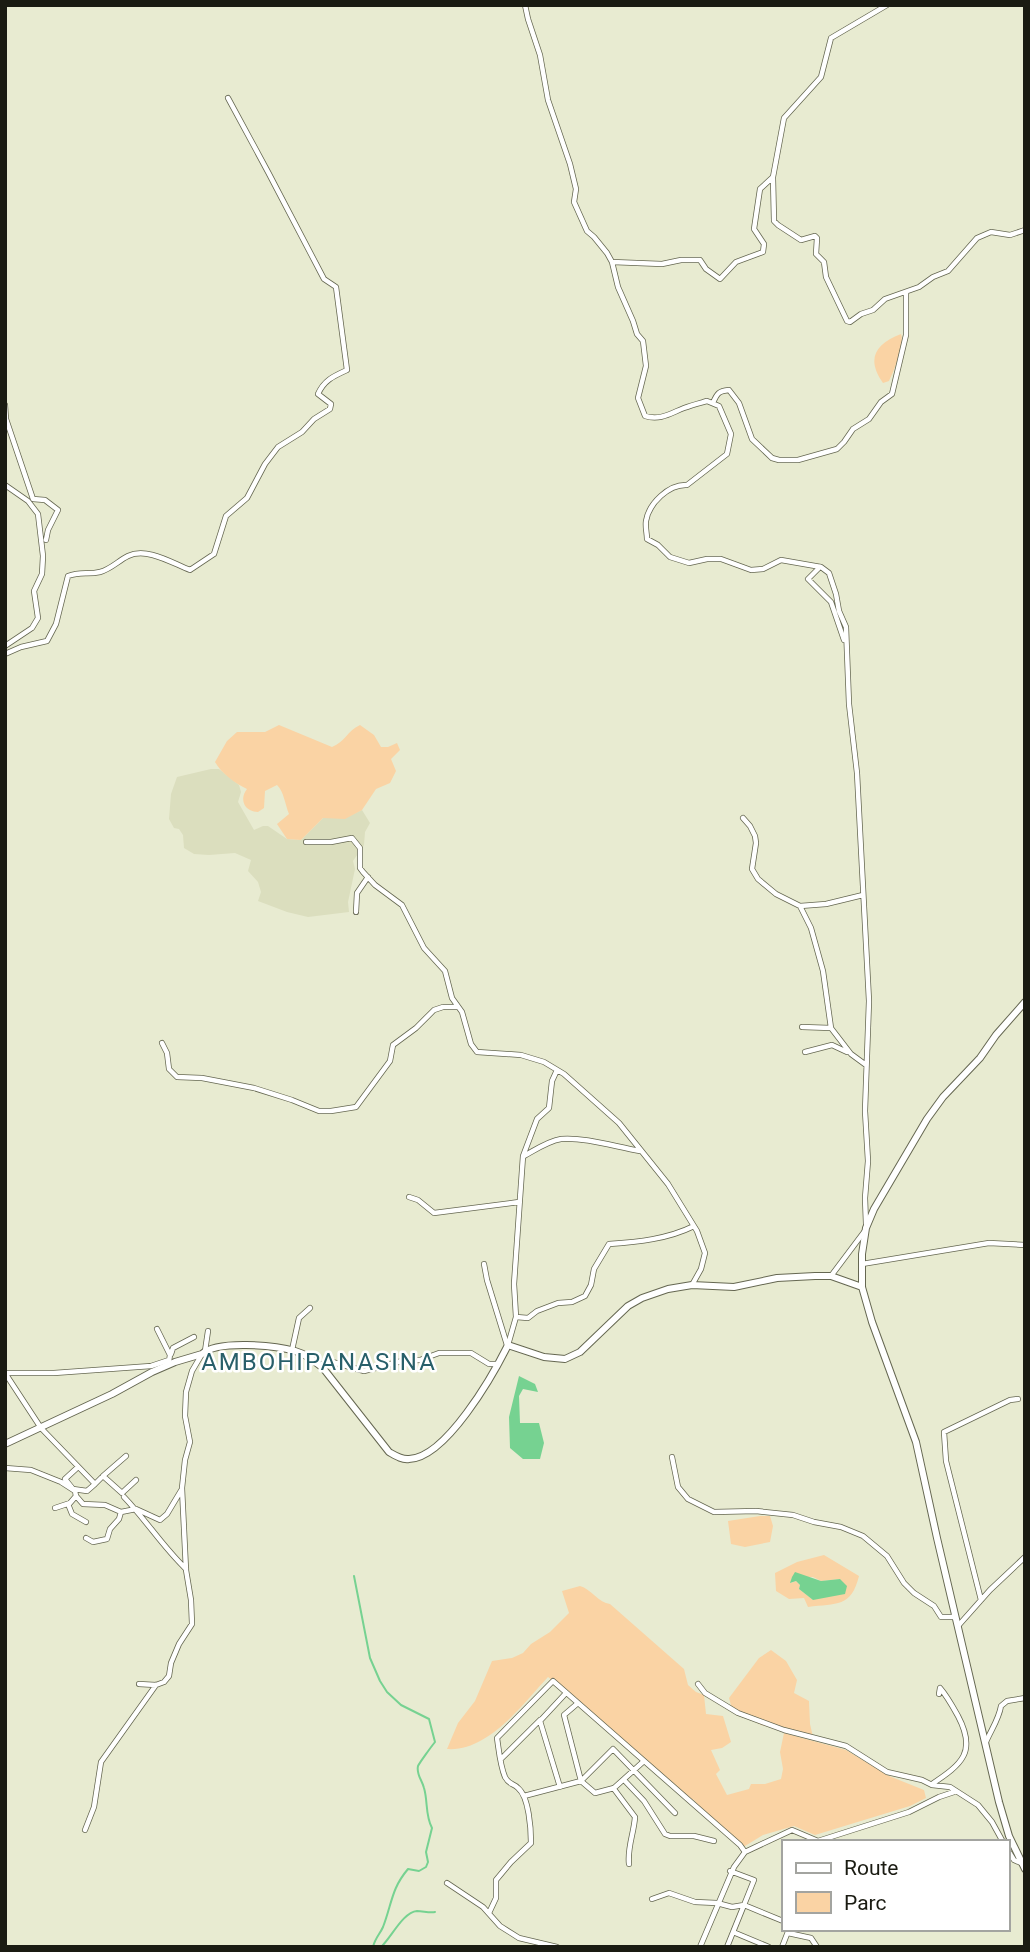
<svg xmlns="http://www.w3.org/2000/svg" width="1030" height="1952" font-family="Roboto,sans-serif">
<rect width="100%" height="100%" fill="#e8ebd1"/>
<!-- built -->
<path fill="#dbdebe" d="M211,769H219L239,785L241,792L238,802L254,830L263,826H268L287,839L301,840L323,818H345L362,810L370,823L365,832L364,845L353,861L355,869L348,902L349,912L308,917L287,912L258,901L261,892L258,882L248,871L251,860L235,853L209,855L194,854L184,848L183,835L179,829L174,828L169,819L171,794L177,777Z"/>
<!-- green -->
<path fill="#fad3a4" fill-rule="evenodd" d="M901,334C905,344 894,371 889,381L883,383C866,359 875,344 901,334Z
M279,725L332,747C345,742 347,731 360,725L374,735L381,747H388L397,743L400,750L391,759L396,771L390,783L376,789L362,810L345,819L323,818L301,840L287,839L277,824L289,814C285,804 284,792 277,785L265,791L264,808L258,812C244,812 239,799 247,789C236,784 221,773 215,762L227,741L237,732H265Z
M760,1516H770L773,1526L770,1542L745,1547L731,1544L728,1521Z
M824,1555L859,1576C851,1608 837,1603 808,1607L804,1598L789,1599L776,1591L775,1573L797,1562ZM792,1577H813L821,1581L840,1579L813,1600L799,1589L800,1585L796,1581L791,1583Z
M580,1586C591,1589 599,1603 610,1604L684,1669L688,1685L696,1692L704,1695L706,1714L723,1716L731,1742L722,1748L711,1750L720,1770L716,1774L727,1795L749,1789L751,1784H765L781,1779L783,1769L780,1752L784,1733L846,1750L889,1776L924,1790L926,1798L910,1806L815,1835L794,1826L763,1835L745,1846H741L699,1807L694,1800L689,1798L563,1688L548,1677C522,1705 488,1752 447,1749L458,1723L475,1701L492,1661L512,1658L523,1653L531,1644L550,1632L569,1613L562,1591Z
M771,1650L786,1661L797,1680L794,1693L809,1701L810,1724L813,1737L761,1725L732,1709L729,1698L759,1658Z"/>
<!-- water -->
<path fill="#76d291" d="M519,1376L535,1384L538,1392L523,1389L519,1396L520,1423H539L544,1443L540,1459H523L510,1448L509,1417Z
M795,1572L821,1581L840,1579L847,1586L845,1594L813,1600L799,1589L800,1585L796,1581L790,1583L792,1577Z"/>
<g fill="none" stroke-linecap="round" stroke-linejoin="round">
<!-- stream -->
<path stroke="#76d291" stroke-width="2" d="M354,1576L370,1658L380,1681L387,1692L401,1705L429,1719L435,1742C431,1747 420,1762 418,1766C416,1774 422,1780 424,1788C428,1801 425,1815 432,1828L426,1852L428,1862L426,1867L419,1871L408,1869C391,1889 392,1904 383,1927C380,1934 375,1938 373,1947
M381,1947C391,1938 403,1912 417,1911C423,1911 429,1913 435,1912"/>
<defs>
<path id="street" d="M525,5L528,19L540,55L548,100L570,164L576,189L574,202L587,231L594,237L607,253L612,262L618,287L633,321L637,334L643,341L646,366L638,398L645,416C660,421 671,413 684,408C692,405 700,403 707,401L719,406L731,434L727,454L687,485C669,484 649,503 646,521C645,527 647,533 647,539L658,545L670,557L689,563L707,559H721L751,570L763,569L781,560L821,567L829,573L836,594L839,611L846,627L849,704L857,773L869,1001L865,1111L868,1161L865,1198L866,1224
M773,178L774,221L778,225L801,240L815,236L817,238L816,254L824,262L826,277L847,321L850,322L861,314L873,310L885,299L919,287L933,277L948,271L977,238L991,232L1010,235L1025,230
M612,262L662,264L681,260H700L706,269L720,279L736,262L763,252L764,244L754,229L760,189L773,177L784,118L821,77L831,38L887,5
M713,403C717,393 719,391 729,390L739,403L752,439L772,458L779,460H798L837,449L844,442L853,429L869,419L881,402L892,394L906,335V293
M5,405L6,419L33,499L45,500L58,510L48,530L46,540
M5,485L28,501L38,514L43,556L42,574L34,591L38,618L32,628L5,646
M820,567L808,579L831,602L844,640
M5,654L21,647L47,641L56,624L68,576C81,571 88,575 100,572C111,569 118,561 128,556C147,547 172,563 190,570L214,554L226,516L247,498L265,464L278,447L302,432L314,419L330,409L331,404L318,394C324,380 334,376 347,370L336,287L324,279L268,172L228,98
M743,818L750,826L755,836L756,843L752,869L758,879L776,894L800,906L811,928L823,971L831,1028L851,1054L866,1065
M306,842H331L352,838L360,848V868L363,872L375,885L402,905L424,948L445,971L452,998L462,1012L471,1044L477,1052L521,1055L544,1062L564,1074L619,1123L668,1184L697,1231L705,1253L701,1269L692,1285
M800,906L826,904L863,895
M356,912L357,893L368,877
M802,1027L831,1028
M162,1043L167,1053L169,1069L177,1077L202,1078L254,1088L292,1100L319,1111H331L356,1107L390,1061L393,1045L416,1028L434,1010L443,1007H458
M805,1052L832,1045L847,1052
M524,1156C535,1150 548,1141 561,1139C585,1137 616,1147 640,1151
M409,1197L418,1200L434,1213L519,1202
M484,1264L487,1280L507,1345
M862,1264L989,1243L1025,1245
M831,1276L864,1232
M516,1317L528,1318L537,1311L558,1303L572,1302L585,1296L591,1285L594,1269L609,1244C638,1242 668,1239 694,1226
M157,1329L170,1355L169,1361
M508,1345L516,1317L514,1284L523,1156L537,1119L549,1108L552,1081L557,1070
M292,1350L299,1318L310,1308
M205,1351L208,1331
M171,1354L173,1348L194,1337
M320,1365L329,1361L364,1371L402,1361L420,1360L439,1353H471L489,1364H498
M5,1373L41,1428L95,1484L103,1476L122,1493L136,1480
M7,1373H54L151,1366L169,1360
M672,1457L678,1487L688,1499L714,1512L756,1511L793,1515L814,1522L841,1527L863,1536L887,1556L904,1583L914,1593L934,1606L941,1617H955
M78,1467L65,1479L73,1489L87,1491L95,1484
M5,1468L31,1470L61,1482L75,1491L76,1496L70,1503L55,1508
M103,1476L126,1456
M76,1496L83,1504L105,1505L121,1512L136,1509L160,1520L167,1514L182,1489
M124,1497C146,1520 163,1547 186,1569
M68,1504L72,1514L86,1522
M86,1538L93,1542L107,1539L110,1529L119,1519L121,1512
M981,1600L946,1461L944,1432L1010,1400L1018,1399
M958,1626L990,1590L1025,1557
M139,1684L156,1685L164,1682L169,1676L171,1663L179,1644L192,1624L191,1600L186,1570L182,1488L185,1460L190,1442L185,1416L186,1392L192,1371L202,1354
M698,1684L705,1693L738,1713L784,1730L846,1746L887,1772L922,1780L932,1785L950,1787L978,1805L992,1822L1003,1842
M578,1703L564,1715L581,1781L595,1793L614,1788L644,1761
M986,1742C991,1730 999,1719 1001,1706L1007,1701L1025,1698
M501,1759L540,1720
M625,1781L644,1801L665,1834L670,1836H694L714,1841
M932,1784C962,1764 977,1752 958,1716C953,1707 947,1696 940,1688L939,1694
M560,1787L540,1721L566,1693
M614,1789L635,1817C634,1833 627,1848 629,1864
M524,1796L581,1781L613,1749L675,1813
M85,1830L94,1807L101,1762L156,1685
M1007,1849L1014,1860L1021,1863
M730,1871L754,1880L744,1905L783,1921
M447,1883L483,1907L500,1926L519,1938L557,1947
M652,1899L669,1893L695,1902L717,1903L732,1907L744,1905
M489,1913L496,1898V1880L511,1862L531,1843C531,1829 529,1797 518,1788C513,1783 509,1785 505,1777C500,1765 499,1751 497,1738L553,1681L740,1845L745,1852
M733,1932L769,1947
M788,1933L811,1938L817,1947
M700,1947L734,1867L745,1852L792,1830L818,1841L909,1812L939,1797L954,1792
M727,1947L744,1905
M782,1947L789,1929"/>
<path id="secondary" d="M1025,1002L996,1035L980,1058L943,1097L927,1119L874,1209L866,1228L862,1254V1287L872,1322L916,1442L937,1538L999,1802L1009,1836L1025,1869
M5,1444L112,1394L152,1372L175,1362L202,1354C217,1340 274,1345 295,1351C306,1354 314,1361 323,1368L389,1452C396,1456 402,1460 409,1459C446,1458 493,1375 508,1345L544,1357L565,1359L580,1352L628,1306L642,1298L668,1289L692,1285L734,1287L777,1278L815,1276H831L862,1287"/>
</defs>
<!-- street casing -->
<use href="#street" stroke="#656751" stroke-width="6"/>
<!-- secondary casing -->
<use href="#secondary" stroke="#656751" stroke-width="8"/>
<!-- street -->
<use href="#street" stroke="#fff" stroke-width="4.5"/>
<!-- secondary -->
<use href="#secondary" stroke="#fff" stroke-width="6"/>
</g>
<g text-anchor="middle" stroke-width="5" stroke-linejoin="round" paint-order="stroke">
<!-- quarter labels -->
<g font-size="24" letter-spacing="2" fill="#285f6a" stroke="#fff">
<text x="319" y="1370">AMBOHIPANASINA</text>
</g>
</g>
<!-- border -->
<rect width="1030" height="1952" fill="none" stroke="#1a1b12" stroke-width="14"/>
<!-- legend -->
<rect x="782" y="1840" width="228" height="91" fill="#ffffff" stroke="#a3a4a0" stroke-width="2"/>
<rect x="796" y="1863" width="35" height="10" fill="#ffffff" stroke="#a3a4a0" stroke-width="2"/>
<text x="844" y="1875" font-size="21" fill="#1a1b12">Route</text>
<rect x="796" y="1892" width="35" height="21" fill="#fad3a4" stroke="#a3a4a0" stroke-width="2"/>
<text x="844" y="1910" font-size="21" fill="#1a1b12">Parc</text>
</svg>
